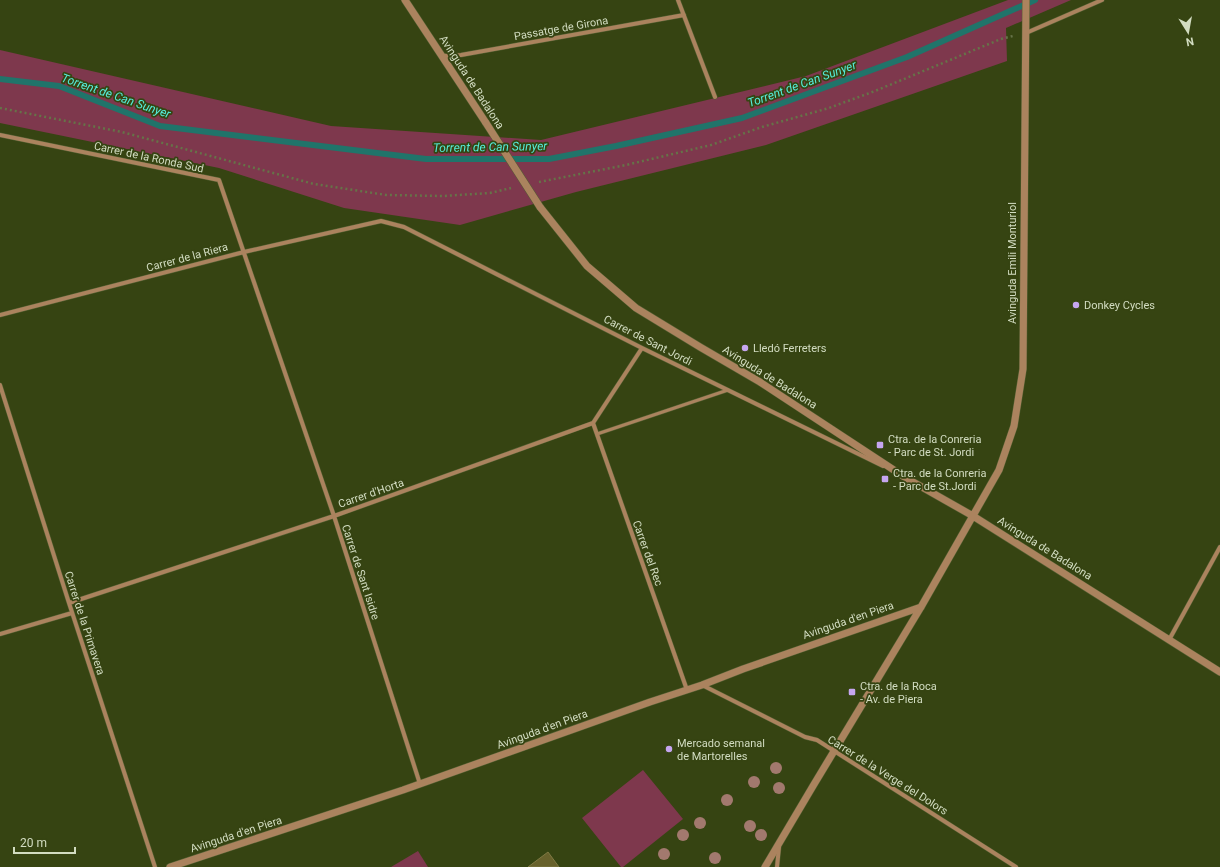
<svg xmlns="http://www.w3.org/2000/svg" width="1220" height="867" font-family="Roboto,sans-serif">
<rect width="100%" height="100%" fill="#364412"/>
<!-- green -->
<path fill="#7e384d" d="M1008,0H1071L1006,28L1007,61L766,145L576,192L460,225L344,208L219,168L0,123V50L331,126L541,140L806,76Z
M643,770L683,819L623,867H621L582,818Z
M418,851L428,867H391Z"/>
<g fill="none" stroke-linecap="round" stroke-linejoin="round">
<!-- stream -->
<path stroke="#20746a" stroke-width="6" d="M0,79L59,86L160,126L426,159H549L616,146L742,118L907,57L1035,0"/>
</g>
<!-- building -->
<path fill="#68622c" stroke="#7f7a44" d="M548,852L559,867H528Z"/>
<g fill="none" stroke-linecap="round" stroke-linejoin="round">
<defs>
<path id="service" d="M597,434L728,390"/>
<path id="minor" d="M678,0L715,97
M1026,33L1102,0
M442,56L461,55L684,15
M0,135L219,180L334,516L420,784
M0,315L244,252L381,221L404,227L642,348L883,466
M0,385L69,603L155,867
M593,423L687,690
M69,603L334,516L593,423L642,348
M0,634L72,613
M1169,640L1220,547
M702,685L805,737L817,740L1016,867
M777,867L779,847"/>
<path id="tertiary" d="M405,0L486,123
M540,207L587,266L636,308L700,347L760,382L906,478L973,516L1220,672
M170,867L403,790L650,702L702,685L743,669L921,607
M765,867L813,786L921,607L999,470L1014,426L1023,369L1026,0"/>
</defs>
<!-- service casing -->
<use href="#service" stroke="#525f32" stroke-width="4"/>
<!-- minor casing -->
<use href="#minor" stroke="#525f32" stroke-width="5"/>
<!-- tertiary casing -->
<use href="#tertiary" stroke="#525f32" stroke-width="8"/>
<!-- path -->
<path stroke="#667348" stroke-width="2.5" stroke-dasharray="2 3" stroke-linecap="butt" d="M0,108L122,132L314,184L386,195L443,196L490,193L511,188
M539,182L626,165L711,145L762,127L829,108L875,91L1001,39L1013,36"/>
<!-- service -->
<use href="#service" stroke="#ab835e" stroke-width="3"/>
<!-- minor -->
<use href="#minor" stroke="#ab835e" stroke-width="4"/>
<!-- tertiary -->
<use href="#tertiary" stroke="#ab835e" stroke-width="7"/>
<defs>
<path id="tertiary-bridge" d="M486,123L540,207"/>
</defs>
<!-- tertiary-bridge casing -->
<use href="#tertiary-bridge" stroke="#525f32" stroke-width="8" stroke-linecap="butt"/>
<!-- tertiary-bridge -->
<use href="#tertiary-bridge" stroke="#ab835e" stroke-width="7"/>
</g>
<!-- trees -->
<g fill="#a2796e">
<circle cx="776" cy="768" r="6"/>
<circle cx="754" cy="782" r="6"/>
<circle cx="779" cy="788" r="6"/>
<circle cx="727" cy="800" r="6"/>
<circle cx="700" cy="823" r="6"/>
<circle cx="750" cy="826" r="6"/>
<circle cx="683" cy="835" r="6"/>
<circle cx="761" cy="835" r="6"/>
<circle cx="664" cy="854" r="6"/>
<circle cx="715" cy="858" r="6"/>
</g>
<!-- markers -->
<g fill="#c6a6f0" stroke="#364412" stroke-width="1.5">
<circle cx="1076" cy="305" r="4"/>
<circle cx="745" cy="348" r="4"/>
<rect x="876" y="441" width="8" height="8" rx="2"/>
<rect x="881" y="475" width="8" height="8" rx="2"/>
<rect x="848" y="688" width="8" height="8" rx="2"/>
<circle cx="669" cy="749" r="4"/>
</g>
<g text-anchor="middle" stroke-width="3.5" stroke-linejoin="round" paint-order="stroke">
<!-- street labels -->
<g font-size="11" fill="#d2dcc1" stroke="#364412">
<text transform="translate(561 28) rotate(-10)" y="4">Passatge de Girona</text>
<text transform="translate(472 82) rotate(57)" y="4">Avinguda de Badalona</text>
<text transform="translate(149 157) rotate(12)" y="4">Carrer de la Ronda Sud</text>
<text transform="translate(187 257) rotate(-15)" y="4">Carrer de la Riera</text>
<text transform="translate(1012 263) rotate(-90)" y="4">Avinguda Emili Monturiol</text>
<text transform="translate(648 340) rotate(27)" y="4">Carrer de Sant Jordi</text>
<text transform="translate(770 377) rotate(32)" y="4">Avinguda de Badalona</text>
<text transform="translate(371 493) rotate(-19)" y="4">Carrer d'Horta</text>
<text transform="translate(1045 548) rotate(32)" y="4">Avinguda de Badalona</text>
<text transform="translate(648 553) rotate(70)" y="4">Carrer del Rec</text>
<text transform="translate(361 572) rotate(72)" y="4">Carrer de Sant Isidre</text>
<text transform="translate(848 620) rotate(-19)" y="4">Avinguda d'en Piera</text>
<text transform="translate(85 623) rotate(72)" y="4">Carrer de la Primavera</text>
<text transform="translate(542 729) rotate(-20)" y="4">Avinguda d'en Piera</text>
<text transform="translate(888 775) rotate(32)" y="4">Carrer de la Verge del Dolors</text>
<text transform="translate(236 834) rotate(-18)" y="4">Avinguda d'en Piera</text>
</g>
<!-- poi labels -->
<g font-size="11" fill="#d2dcc1" stroke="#364412" text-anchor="start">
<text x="1084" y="309">Donkey Cycles</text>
<text x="753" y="352">Lledó Ferreters</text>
<text x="888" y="443">Ctra. de la Conreria<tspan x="888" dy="13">- Parc de St. Jordi</tspan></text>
<text x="893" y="477">Ctra. de la Conreria<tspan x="893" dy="13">- Parc de St.Jordi</tspan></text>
<text x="860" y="690">Ctra. de la Roca<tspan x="860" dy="13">- Av. de Piera</tspan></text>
<text x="677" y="747">Mercado semanal<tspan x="677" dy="13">de Martorelles</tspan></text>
</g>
<!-- water labels -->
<g font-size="12" font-style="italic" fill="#55edda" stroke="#364412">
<text transform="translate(802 84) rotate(-20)" y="4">Torrent de Can Sunyer</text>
<text transform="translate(116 96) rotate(19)" y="4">Torrent de Can Sunyer</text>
<text transform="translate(490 147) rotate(-1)" y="4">Torrent de Can Sunyer</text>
</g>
</g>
<!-- north arrow -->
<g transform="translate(1188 32) rotate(169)" stroke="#364412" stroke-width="3" paint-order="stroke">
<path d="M0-3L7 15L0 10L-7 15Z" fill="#d2dcc1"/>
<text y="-6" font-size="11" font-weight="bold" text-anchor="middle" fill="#d2dcc1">N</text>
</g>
<!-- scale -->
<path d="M14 847v6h61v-6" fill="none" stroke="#d2dcc1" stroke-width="2"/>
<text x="20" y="847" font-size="12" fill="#d2dcc1" stroke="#364412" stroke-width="3" paint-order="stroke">20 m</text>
</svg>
